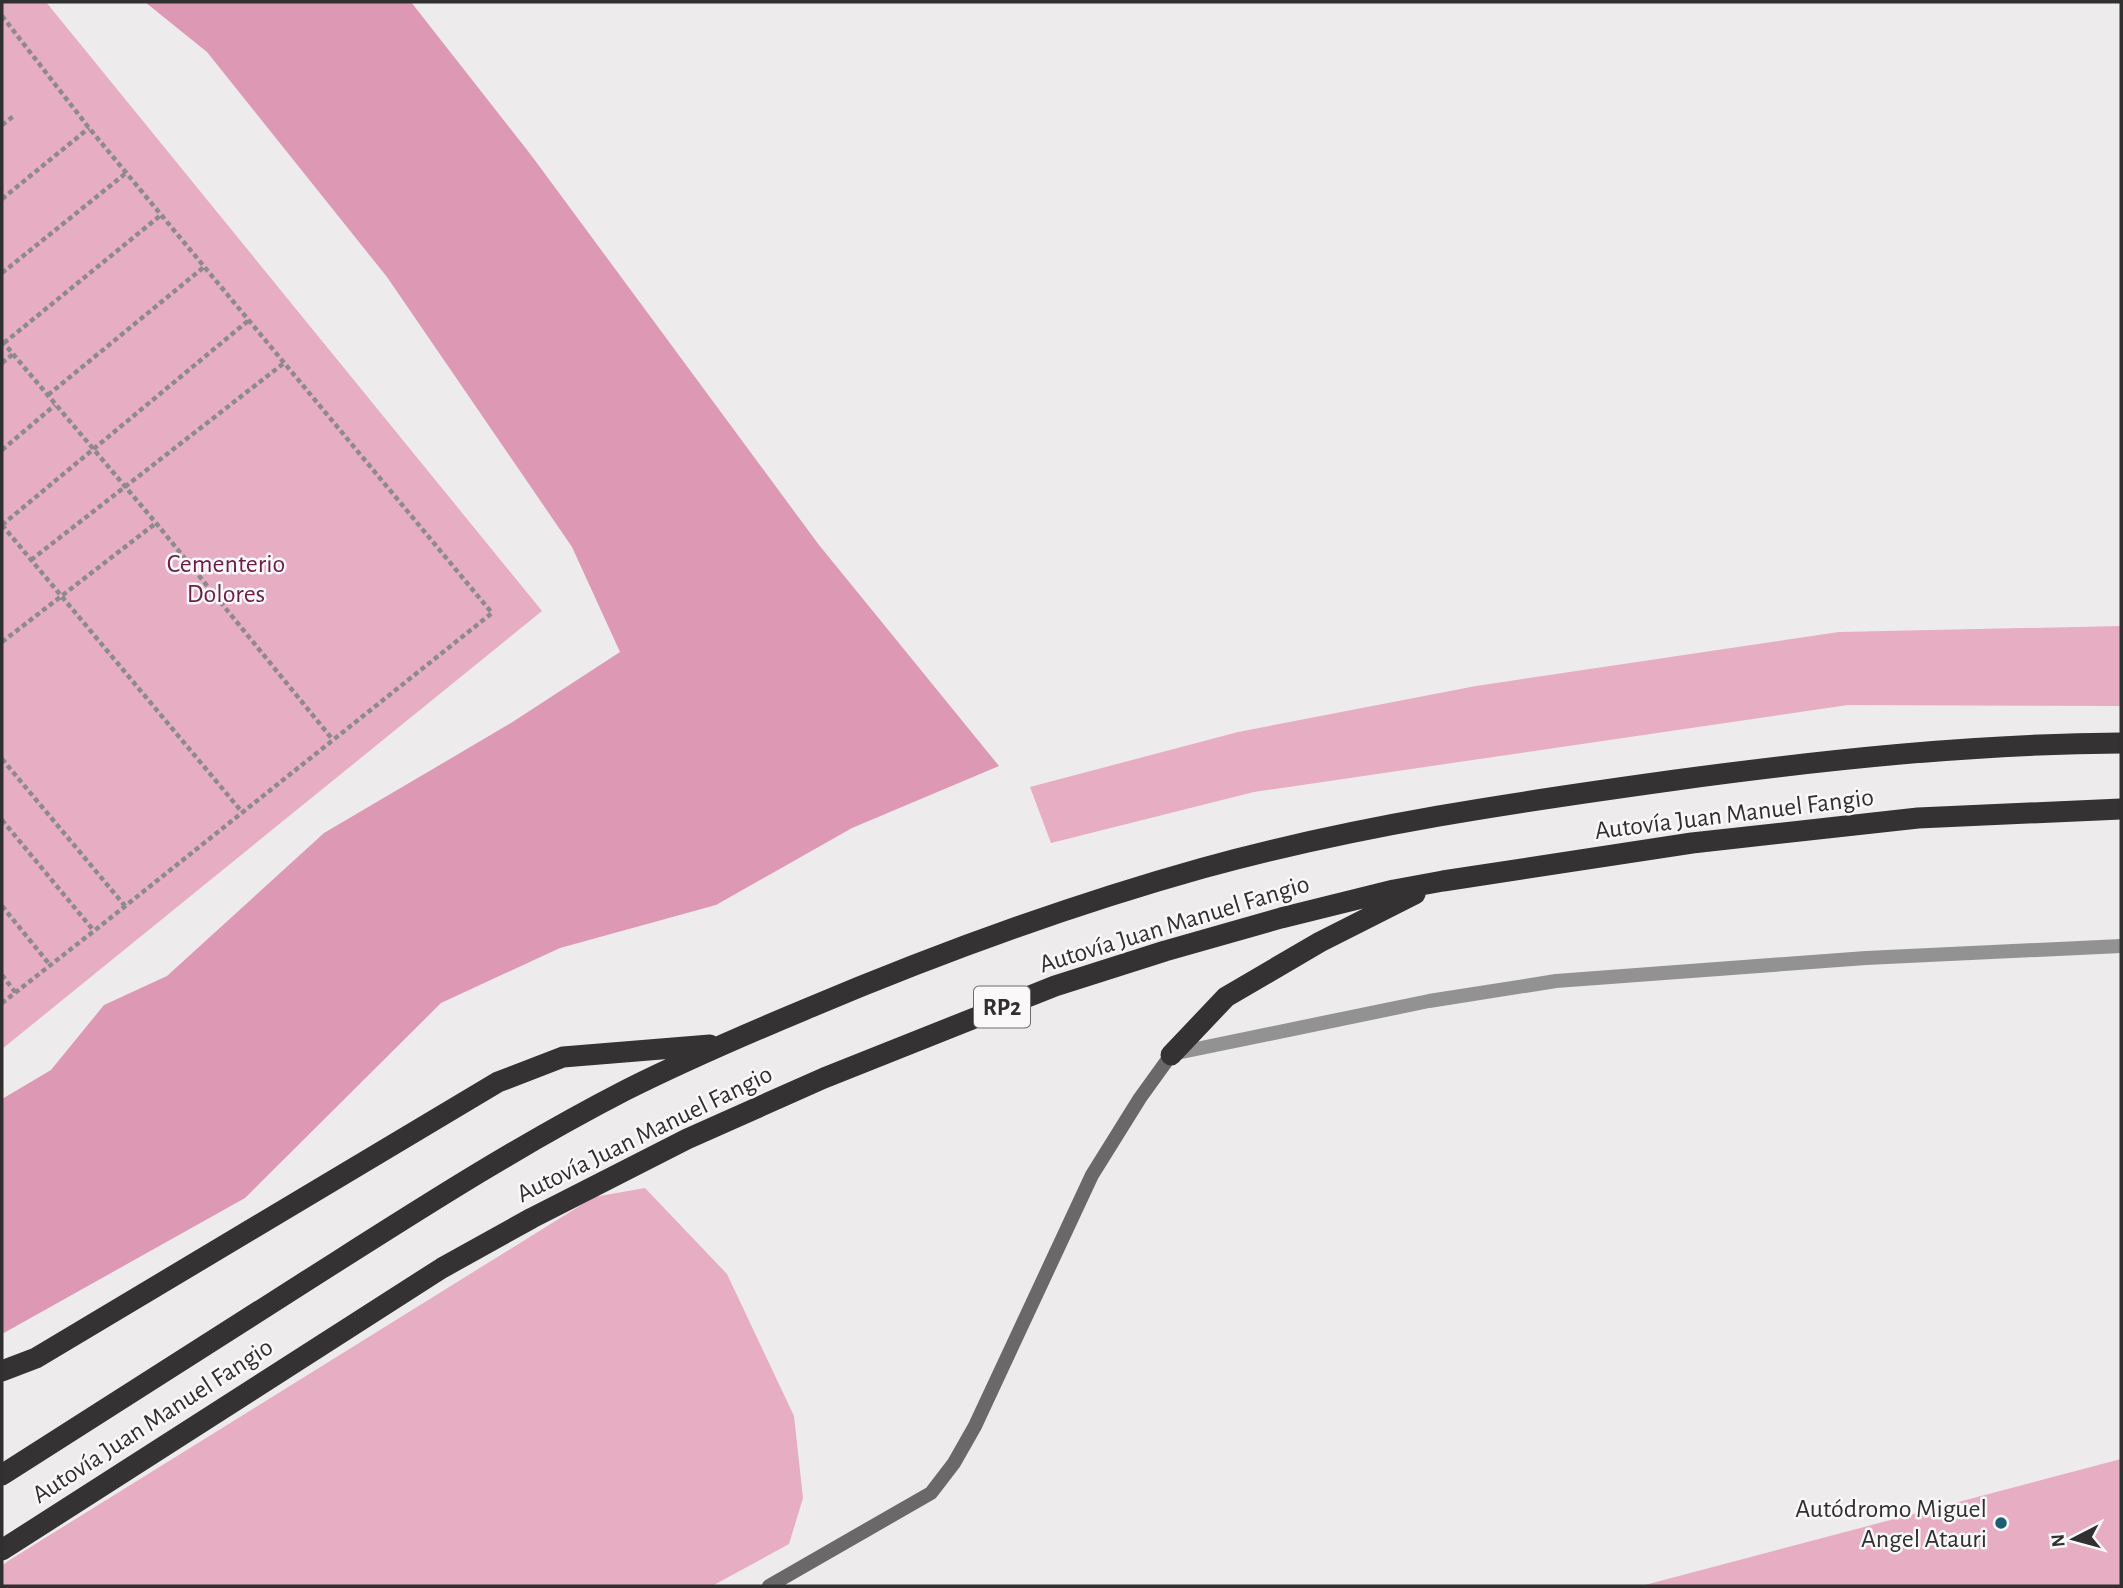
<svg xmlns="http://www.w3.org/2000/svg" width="2123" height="1588" font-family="'Alegreya Sans',sans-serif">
<rect width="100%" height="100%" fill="#eeebec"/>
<!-- green -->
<path fill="#e7adc3" d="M2,2H46L542,611L2,1049Z
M2121,626V706L1848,705L1254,792L1051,843L1030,787L1238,732L1476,686L1839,632Z
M645,1188L727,1274L794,1416L803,1498L789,1544L712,1586H2V1566L8,1561L594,1197Z
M2121,1459V1586H1641Z"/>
<!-- forest -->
<path fill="#dd98b4" d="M145,2H411L531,155L819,545L999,766L852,828L716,905L560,948L441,1003L245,1198L2,1334V1099L51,1070L104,1005L167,976L324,833L511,723L620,652L572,547L387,277L207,52Z"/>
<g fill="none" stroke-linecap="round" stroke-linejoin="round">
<!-- path -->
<path stroke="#8c8a8a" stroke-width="4.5" stroke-dasharray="5 3.5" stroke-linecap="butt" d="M2,16L89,128L492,613L94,931L2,1003
M2,125L15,115
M2,199L89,128
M2,273L126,173
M2,341L156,523L333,740
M4,343L161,215
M2,363L13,354
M48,395L204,267
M2,450L55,405
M2,525L242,812
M2,525L249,320
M31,560L284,363
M2,642L156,523
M2,759L125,906
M2,820L94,931
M2,906L50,965
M2,975L15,992"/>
<!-- street -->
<path stroke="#939292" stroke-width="14" d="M1172,1054L1429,1001L1556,981L1866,958L2121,946"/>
<!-- secondary -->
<path stroke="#6a6868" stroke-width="14" d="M769,1586L931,1493L954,1463L975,1426L1092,1175L1140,1098L1171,1055"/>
<!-- highway -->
<path stroke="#343232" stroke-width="21" d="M1171,1055L1226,997L1320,942L1415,894
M2,1371L36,1358L498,1082L563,1057L710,1045
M2,1475C105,1409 208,1343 311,1278C415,1212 517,1146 626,1090C684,1061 744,1035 804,1010C934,955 1067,906 1203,868C1358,825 1517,802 1676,780C1823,760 1972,744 2121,743
M2,1550L442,1268L532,1218L687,1139L824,1078L1055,986L1165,951L1281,918L1394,890L1443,881L1692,843L1918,818L2121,809"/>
</g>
<!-- markers -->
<circle fill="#1c5e72" stroke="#fbf8f9" stroke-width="2.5" cx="2001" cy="1523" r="7"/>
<g text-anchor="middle" stroke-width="5" stroke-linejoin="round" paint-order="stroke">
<!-- shield labels -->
<rect fill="#fbf8f9" stroke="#6e6c6c" stroke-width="2" x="974" y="986.5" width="56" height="41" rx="5"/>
<g font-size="24" font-weight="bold" fill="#313030">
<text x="1002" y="1015">RP2</text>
</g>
<!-- park labels -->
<g font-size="26" fill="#6e1d46" stroke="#fbf8f9">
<text x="226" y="572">Cementerio<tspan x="226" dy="30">Dolores</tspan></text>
</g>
<!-- street labels -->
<g font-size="26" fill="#313030" stroke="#fbf8f9">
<text transform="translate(1734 813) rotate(-7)" y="9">Autovía Juan Manuel Fangio</text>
<text transform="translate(1174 923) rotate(-17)" y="9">Autovía Juan Manuel Fangio</text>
<text transform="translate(644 1133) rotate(-26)" y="9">Autovía Juan Manuel Fangio</text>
<text transform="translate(152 1420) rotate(-33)" y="9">Autovía Juan Manuel Fangio</text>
</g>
<!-- poi labels -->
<g font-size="26" fill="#313030" stroke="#fbf8f9" text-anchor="end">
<text x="1987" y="1517">Autódromo Miguel<tspan x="1987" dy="30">Angel Atauri</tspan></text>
</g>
</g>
<!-- border -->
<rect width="2123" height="1588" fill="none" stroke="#313030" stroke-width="7"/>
<!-- north arrow -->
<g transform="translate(2074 1539) rotate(264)" stroke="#fbf8f9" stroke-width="5" paint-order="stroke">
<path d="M0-5L12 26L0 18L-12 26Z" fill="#313030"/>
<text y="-10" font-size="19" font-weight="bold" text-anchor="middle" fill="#313030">N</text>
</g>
</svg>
